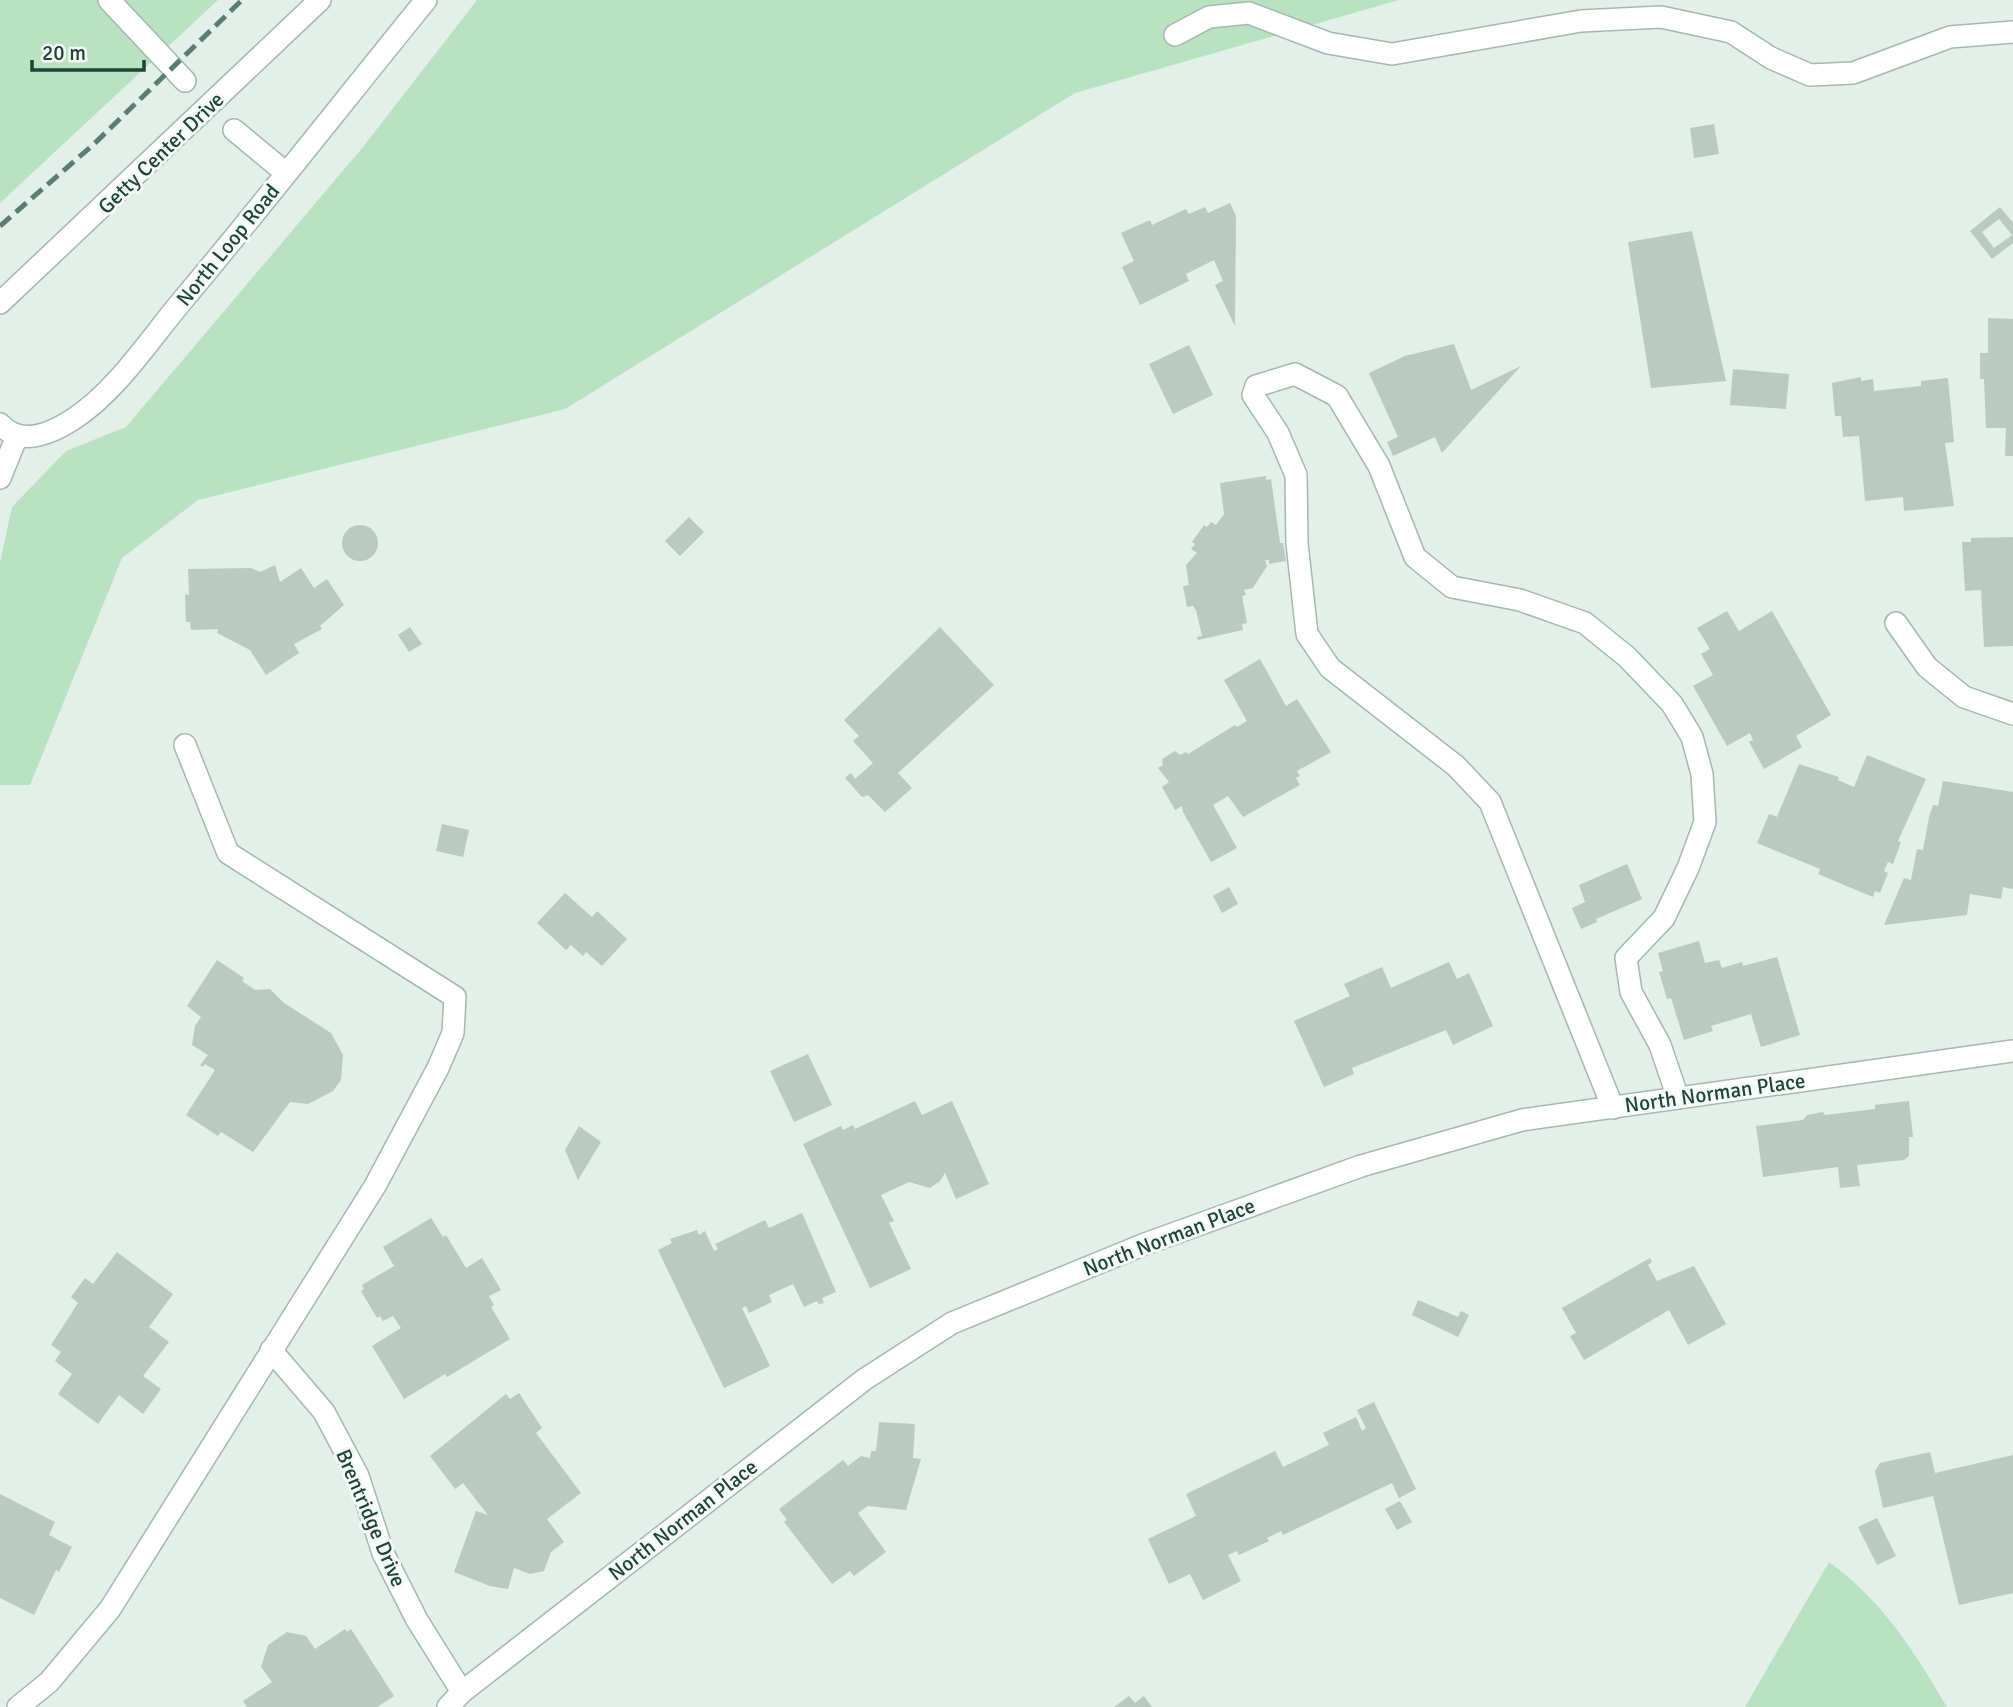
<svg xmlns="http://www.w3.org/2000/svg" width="2013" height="1707" font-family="Signika,sans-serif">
<rect width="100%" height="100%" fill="#e3efe9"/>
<!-- green -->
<path fill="#b9e2c2" d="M0,0H218L0,203Z
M477,0H1399L1075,93L565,409L198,500L122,558L30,785H0V563L12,507L66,451L126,427L363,147Z
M1829,1562C1882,1600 1914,1651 1947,1707H1745Z"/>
<!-- building -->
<path fill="#b8cac1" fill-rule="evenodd" d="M1714,124L1719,154L1694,158L1690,128Z
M1230,203L1236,216L1235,326L1215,285L1223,281L1214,260L1186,274L1189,281L1140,305L1122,267L1134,261L1121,233L1150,220L1152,225L1186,209L1189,214L1205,207L1208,213Z
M2000,207L2013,223V243L1992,259L1970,231ZM1999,219L2012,235L1994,248L1982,232Z
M1692,231L1726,381L1651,388L1628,242Z
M1988,318L2013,319V456H2005L2006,428H1986L1984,379H1980V353H1988Z
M1454,344L1471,390L1521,366L1442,453L1435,437L1393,456L1387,442L1398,437L1369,373L1405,356Z
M1189,345L1213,395L1173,414L1149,364Z
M1733,369L1789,374L1786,409L1730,405Z
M1861,377V381L1873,379L1874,391L1921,386V381L1948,378L1954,442L1945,443L1954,506L1904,511L1903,497L1865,501L1859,436L1843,437L1841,416H1835L1832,383Z
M1266,476V480L1271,479L1280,543H1283L1286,561L1269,564V560H1265L1267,566L1253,588L1244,590L1246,595L1242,596L1247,623L1242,624L1243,630L1198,640L1197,637L1202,636L1196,610L1193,606L1187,607L1183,586L1189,585L1186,565L1197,553L1191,549L1195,544L1192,542L1204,525L1207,527L1211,522L1216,525L1224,514L1220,483Z
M689,517L704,532L680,556L665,541Z
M342 543a18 18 0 1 1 36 0a18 18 0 1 1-36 0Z
M2013,537V646L1984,647L1981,590L1965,591L1962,542H1971V538Z
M275,565L280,582L301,568L314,588L327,579L344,605L320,626L322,629L294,644L299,653L266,675L250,650L217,633L218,629L191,630L190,622H186L185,594L189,595L188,569L251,568L260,572Z
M1727,611L1739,631L1772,611L1831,715L1796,736L1802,747L1764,769L1749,742L1753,740L1750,733L1727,746L1693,686L1713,675L1701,654L1710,649L1697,628Z
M410,627L422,644L409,652L398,635Z
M940,627L994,685L898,773L912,788L885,812L868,795L862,797L845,778L851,773L855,779L873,763L853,741L859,736L844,720Z
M1260,659L1286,706L1297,699L1331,752L1297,771L1300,776L1296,778L1300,785L1243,817L1228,796L1213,805L1237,848L1211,862L1183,812L1182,806L1175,810L1162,787L1169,782L1158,768L1163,765L1162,759L1175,751L1180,755L1186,752L1188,754L1235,725L1237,727L1247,721L1224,680Z
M1867,755L1926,779L1898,841L1901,842L1893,864L1888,862L1884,871L1888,873L1880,893L1875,891L1873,897L1818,874L1820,869L1757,843L1769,814L1777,817L1799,764L1839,777L1838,780L1854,787Z
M1943,781L2013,792V889L2003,887L2001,899L1970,894L1967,915L1884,925L1904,878L1911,880L1917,849L1923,850L1929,817L1933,805L1938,806Z
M442,824L469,830L463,857L436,851Z
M1627,864L1642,899L1596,919L1597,922L1581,929L1572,908L1585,902L1579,885Z
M1229,887L1238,904L1222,913L1213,896Z
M565,893L592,917L597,911L627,939L602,966L586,952L583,956L571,945L566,950L537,923Z
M1699,941L1705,963L1719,960L1722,968L1742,962L1743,966L1777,957L1800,1035L1761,1047L1751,1014L1711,1026L1713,1031L1684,1040L1671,998L1667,999L1659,972L1663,971L1658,953Z
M217,960L244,978L242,981L255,990L270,989L284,1003L331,1033L343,1055L341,1080L333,1091L308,1104L290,1102L253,1152L221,1132L218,1136L186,1115L215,1070L205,1064L203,1067L200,1065L208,1055L192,1045L195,1026L201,1017L187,1006Z
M1449,962L1457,979L1469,973L1493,1026L1453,1045L1446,1030L1352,1068L1354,1074L1324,1087L1294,1021L1350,996L1344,984L1382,967L1391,988Z
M808,1054L832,1105L794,1122L770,1071Z
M915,1101L922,1115L952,1101L989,1184L956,1199L945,1173L940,1181L930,1188L909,1182L881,1195L894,1221L889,1223L911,1269L870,1288L803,1144L841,1126L843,1130L853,1125L855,1129Z
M1909,1101L1913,1137H1909V1156L1904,1160L1857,1165L1860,1186L1840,1188L1838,1167L1763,1177L1756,1126L1803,1120L1807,1115L1823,1112L1825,1115L1875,1109V1105Z
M579,1126L601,1142L578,1180L565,1150Z
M802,1213L836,1292L822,1298L824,1303L819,1304L817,1301L804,1307L793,1284L769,1295L772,1302L749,1313L746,1306L742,1308L770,1366L724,1388L658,1250L672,1243L670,1239L697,1230L699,1235L705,1231L714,1251L718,1249L715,1244L765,1220L769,1228Z
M431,1218L443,1237L446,1235L466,1268L482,1258L501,1290L489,1296L494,1305L491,1307L510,1339L447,1377L445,1374L404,1399L372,1346L401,1328L393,1316L383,1321L380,1316L377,1318L361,1291L364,1289L362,1285L394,1266L383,1247Z
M117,1252L173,1294L149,1327L169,1342L143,1376L161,1389L143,1414L119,1395L98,1424L58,1394L72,1374L55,1361L61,1352L51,1345L78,1303L71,1297L85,1278L93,1284Z
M1650,1258L1652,1262L1648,1265L1657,1281L1694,1266L1726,1324L1688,1345L1669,1310L1584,1360L1570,1336L1576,1333L1562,1308Z
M1418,1300L1458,1317L1461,1311L1469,1315L1458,1337L1412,1315Z
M519,1393L542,1428L536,1433L581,1493L547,1519L564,1542L551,1552L544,1571L530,1574L514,1568L508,1589L490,1586L454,1572L476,1511L488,1515L463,1483L455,1489L430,1456L506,1394L510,1399Z
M1374,1402L1416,1489L1399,1498L1392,1483L1283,1535L1281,1531L1267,1538L1269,1541L1239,1555L1237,1551L1228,1555L1241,1581L1203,1600L1190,1574L1169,1584L1148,1539L1196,1516L1186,1494L1275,1451L1283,1467L1329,1445L1323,1433L1356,1417L1362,1431L1366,1428L1357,1410Z
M879,1422L915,1424L913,1458L921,1459L906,1510L868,1506L858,1513L886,1552L854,1576L850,1571L832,1584L784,1522L787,1520L779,1509L843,1460L848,1466L861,1456L870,1458L871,1451H876Z
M1930,1452L1935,1473L2013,1455V1593L1959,1605L1933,1496L1883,1508L1875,1471L1880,1463Z
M0,1494L55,1522L49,1535L72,1547L59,1572L56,1570L34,1615L0,1598Z
M1400,1501L1412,1522L1397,1530L1385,1509Z
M1877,1518L1896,1556L1877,1565L1858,1527Z
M345,1629L347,1632L351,1629L394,1696L377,1707H247L243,1701L272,1682L261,1667L268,1645L287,1632L306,1636L315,1649Z
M1129,1696L1135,1703L1144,1696L1152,1707H1114Z"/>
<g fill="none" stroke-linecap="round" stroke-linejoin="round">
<defs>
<path id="lane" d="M109,0L185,81
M1175,35L1209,17L1249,13L1328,43L1392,54L1581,21L1661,17L1731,32L1771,58L1810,75L1853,73L1950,37L2013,32
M234,130L286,173
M0,303L320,0
M0,424C21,447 50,434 72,420C114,393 146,345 177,307C262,206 343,102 426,0
M0,478L17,436
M1613,1108L1490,802L1456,766L1330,668L1307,634L1297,543L1296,475L1278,433L1253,395L1256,386L1295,374L1337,396L1379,466L1415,557L1452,587L1520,600L1585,623L1627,657L1672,704L1692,737L1702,774L1705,822L1688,868L1664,918L1626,958L1631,992L1660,1045L1678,1098
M18,1707L49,1682L110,1609L375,1186L438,1068L453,1033L455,997L228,853L185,745"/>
<path id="street" d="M1896,623L1927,667L1964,697L2013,714
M271,1350L324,1412L358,1476L383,1553L417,1620L462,1692
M448,1707L462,1692L865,1379L952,1323L1145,1244L1361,1166L1522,1120L2013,1051"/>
</defs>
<!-- lane casing -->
<use href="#lane" stroke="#a5b8b0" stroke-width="24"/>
<!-- street casing -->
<use href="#street" stroke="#a5b8b0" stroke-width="24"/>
<!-- lane -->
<use href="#lane" stroke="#fff" stroke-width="21"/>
<!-- street -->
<use href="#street" stroke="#fff" stroke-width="21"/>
<!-- rail -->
<path stroke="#5b7e72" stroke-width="5" stroke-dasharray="14 7" stroke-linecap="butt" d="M0,226L94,144L242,0"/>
</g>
<g text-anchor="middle" stroke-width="6" stroke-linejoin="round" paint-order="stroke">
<!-- street labels -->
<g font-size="21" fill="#204337" stroke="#f4faf7">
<text transform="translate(161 153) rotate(-44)" y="7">Getty Center Drive</text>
<text transform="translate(228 245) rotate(-51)" y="7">North Loop Road</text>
<text transform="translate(1715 1093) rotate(-8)" y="7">North Norman Place</text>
<text transform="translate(1169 1237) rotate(-21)" y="7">North Norman Place</text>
<text transform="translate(371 1518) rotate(67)" y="7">Brentridge Drive</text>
<text transform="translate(683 1520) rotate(-38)" y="7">North Norman Place</text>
</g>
</g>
<!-- scale -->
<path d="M32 60v10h112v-10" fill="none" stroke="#204337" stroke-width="3.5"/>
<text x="42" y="60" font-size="21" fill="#204337" stroke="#f4faf7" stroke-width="5" paint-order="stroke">20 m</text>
</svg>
